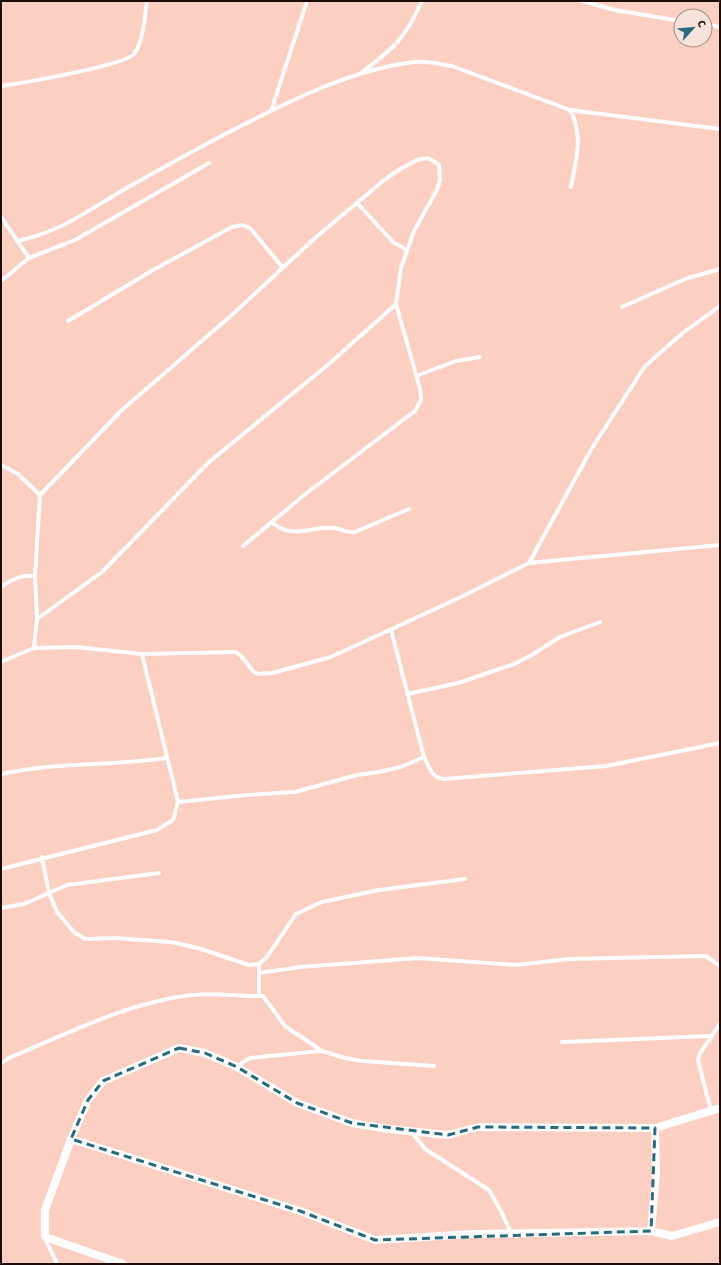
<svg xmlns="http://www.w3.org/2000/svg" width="721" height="1265" font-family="'Source Sans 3',sans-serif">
<rect width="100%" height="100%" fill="#fbd0c2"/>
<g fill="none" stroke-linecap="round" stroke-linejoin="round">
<!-- service -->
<path stroke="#fff" stroke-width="4" d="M582,1L615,10L681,21
M705,24L720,27
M361,73C394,48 405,39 422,1
M1,86C22,83 123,66 134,54C143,43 145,15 147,1
M570,110L720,129
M271,111L307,1
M357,203L393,242L407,250
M1,217L29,258
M17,241C63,231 85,212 125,189C162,168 200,147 239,127C294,99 351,70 414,62C427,61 440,64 452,66L570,110C584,135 576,160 571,187
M1,281L29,258L75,240L209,163
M622,307L685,279L720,269
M68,321L153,270L232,227L242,225L250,228L283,268
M416,376L456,361L480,357
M1,465L18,474L40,495
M273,523C293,540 311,526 334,528C342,529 347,533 355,532L409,509
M529,563L592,448L645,366L684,332L720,306
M1,587C12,580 21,574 35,576
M37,619L102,572L209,462L330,363L396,304
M391,630L424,757L432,773L437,777L443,779L606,766L720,743
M34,648L37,619L35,576L40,495L122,410L234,313L315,238L383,181L400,169L417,160L427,158L434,161L439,165L440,180L437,190L414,231L401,268L396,304L420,389L421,400L415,411L308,492L243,546
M1,662L34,648L76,647L142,654
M408,694L458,683L514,664L532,655L560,637L600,622
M1,774C57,762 111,766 167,758
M178,802L247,795L295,792L357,775L379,772L401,767L424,757
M42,857L49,893L57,912L74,932L85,939L115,938L171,942L198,948L249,965L259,964L267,957L296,914L322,902L379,890L465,879
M1,869L157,830L173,820L178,802L142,654L236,652L241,656L254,672L258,674L272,673L331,657L461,597L529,563L720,545
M1,908L24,904L67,885L159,873
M259,973L301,967L418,958L517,965L569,959L706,956L720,966
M259,996V964
M562,1042L710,1036
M1,1063L11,1057C69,1033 129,1002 192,995C216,992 239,997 263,996L285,1026L322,1051L345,1058L362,1061L434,1066
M237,1066L250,1058L321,1051
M711,1111L698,1060L700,1053L720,1024
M411,1131L425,1149L489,1190L501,1211L511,1233
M45,1238L57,1264"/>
<!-- minor -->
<path stroke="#fff" stroke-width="8" d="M71,1139L300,1211L375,1240L473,1234L651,1231L672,1236L720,1222
M651,1231L656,1173L655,1128
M123,1264L45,1237V1210L71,1139L88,1100L103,1081L179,1048L205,1053L237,1067L297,1103L352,1123L388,1129L448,1135L478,1127L655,1128L720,1108"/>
</g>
<!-- marked area -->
<path fill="none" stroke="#276b7c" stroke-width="3" stroke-dasharray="8 5" stroke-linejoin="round" d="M179,1048L205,1053L237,1067L297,1103L352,1123L448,1135L478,1127L655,1128L651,1231L375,1240L300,1211L71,1139L88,1100L103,1081Z"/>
<!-- border -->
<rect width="721" height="1265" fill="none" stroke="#1c0b06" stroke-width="4"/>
<!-- north arrow -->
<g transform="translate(693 28) rotate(63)"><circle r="19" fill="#f8e2dc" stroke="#a08c86"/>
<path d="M0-3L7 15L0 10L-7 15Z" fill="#276b7c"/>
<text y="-6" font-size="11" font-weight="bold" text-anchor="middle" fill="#1c0b06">С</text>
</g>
</svg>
